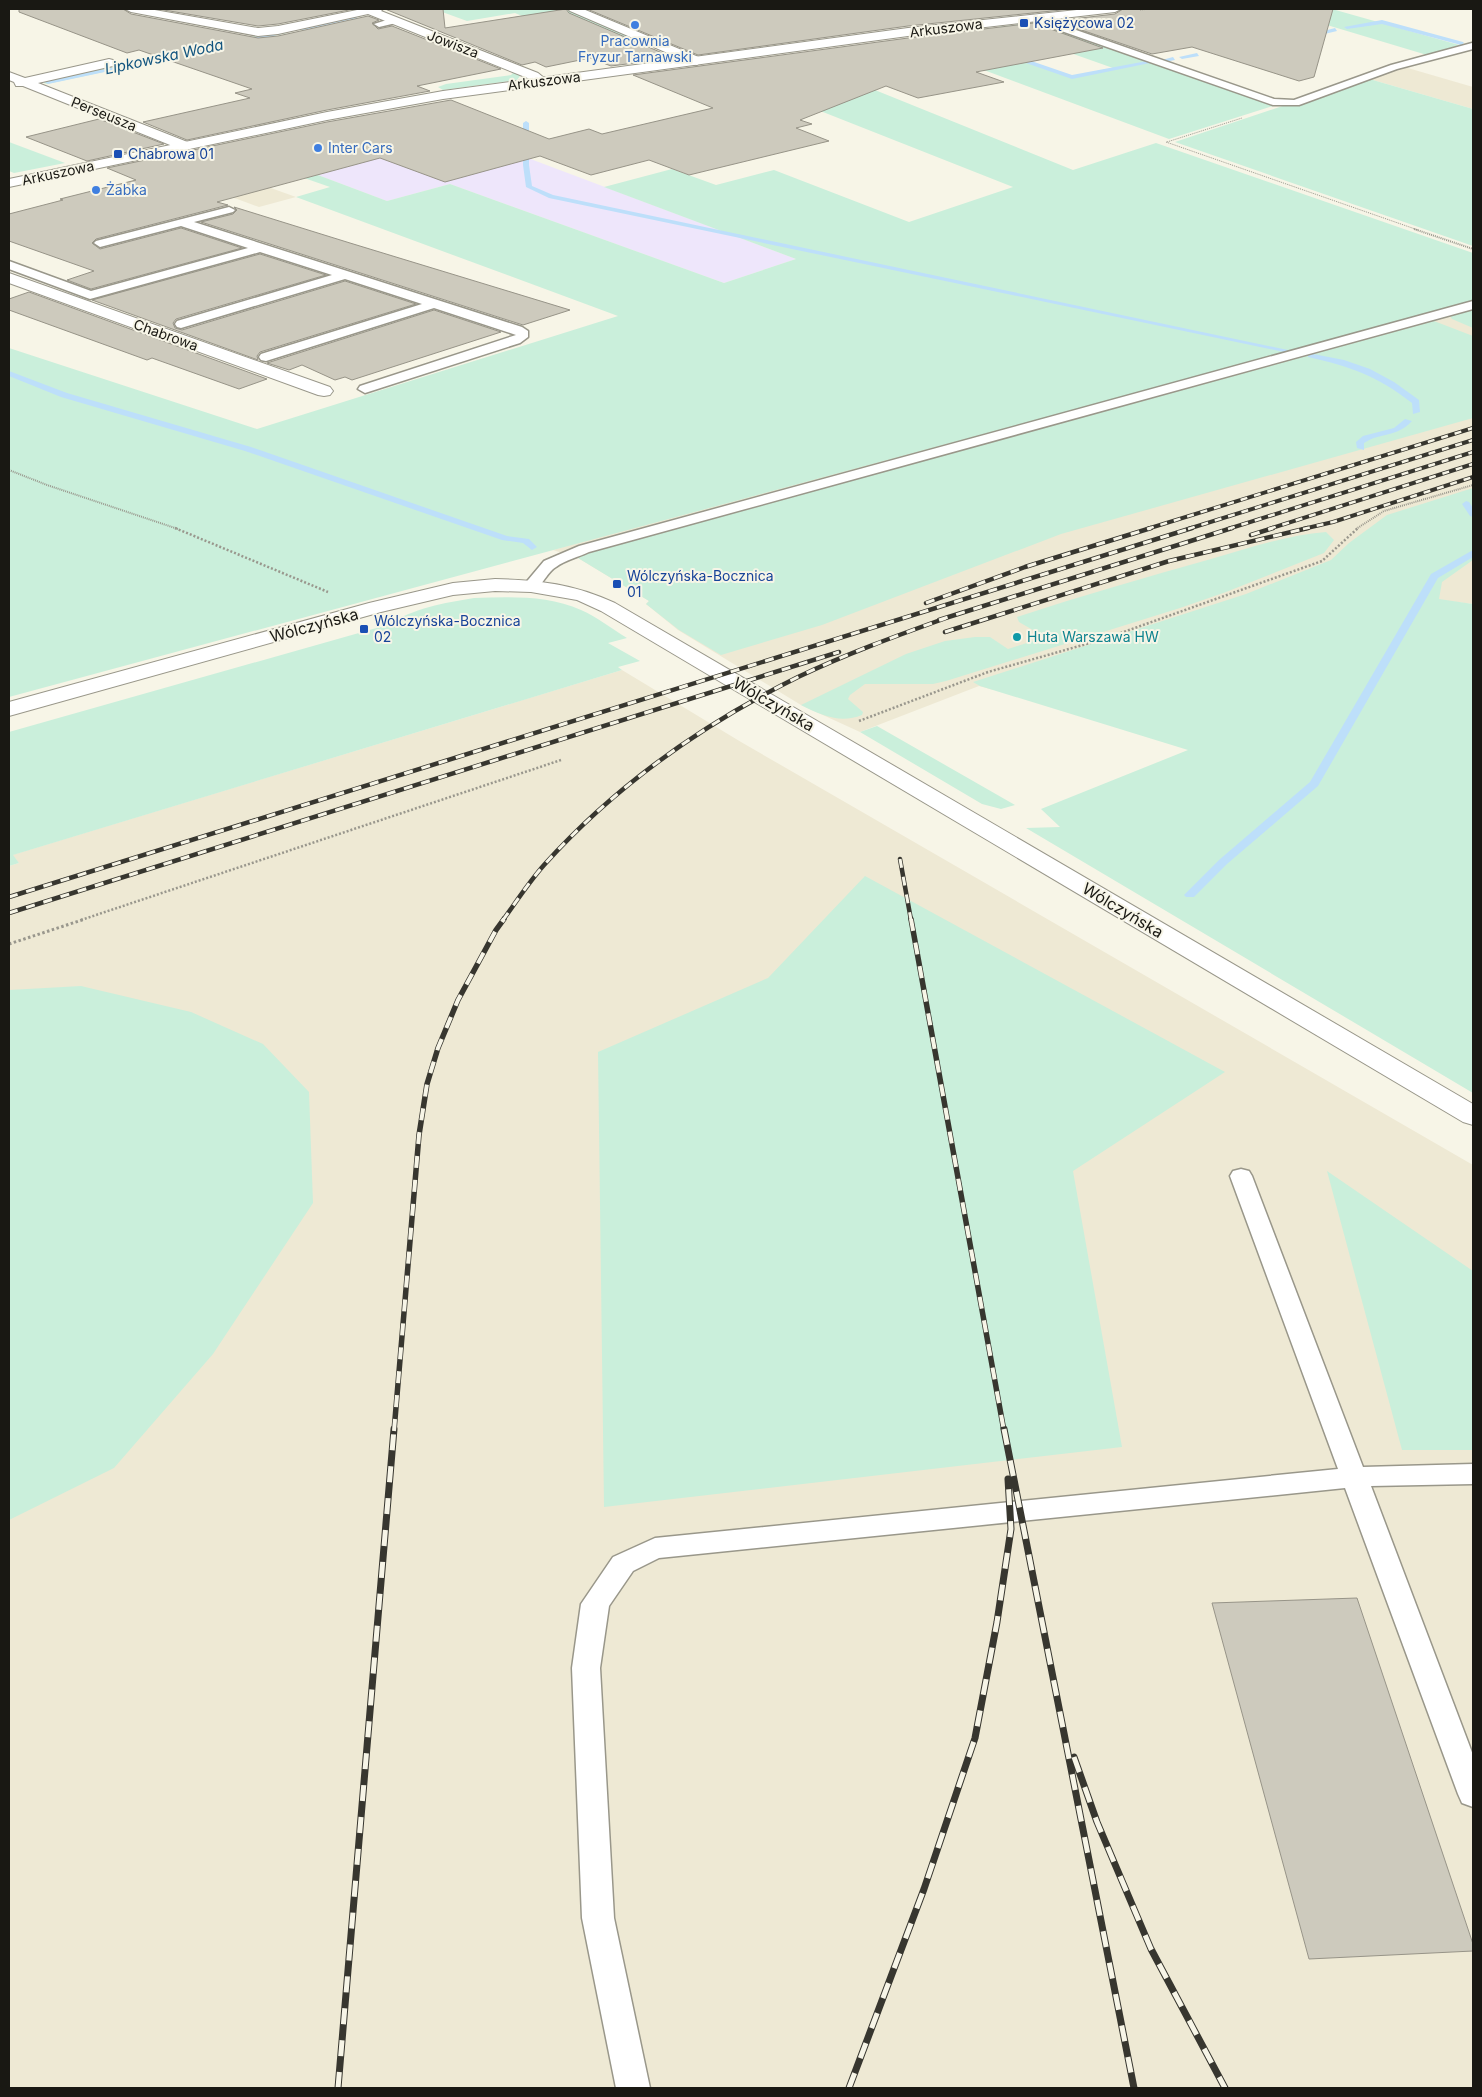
<svg xmlns="http://www.w3.org/2000/svg" width="1482" height="2097" font-family="Inter,sans-serif">
<rect width="100%" height="100%" fill="#f7f5e7"/>
<!-- commercial -->
<path fill="#eee6fb" d="M238,145L496,146L796,259L724,283L450,184L387,201Z"/>
<!-- built -->
<path fill="#eee9d4" d="M1401,66L1473,87V109L1366,78Z
M182,156L296,197L259,207L194,183Z
M1473,287V604L1439,600L994,690L979,686L860,732L801,705L678,630L646,604L649,601L578,558L553,550Z
M622,670L741,742L1473,1165V2088H9V866L19,863L12,855Z"/>
<!-- green -->
<path fill="#caefdb" d="M434,9H564L630,36L586,43L515,13L467,21Z
M1307,9H1332L1459,45L1427,55L1287,13Z
M1037,22L1047,26L1276,105L1169,139L965,63L1011,55L1071,76L1113,68L997,27Z
M280,31L287,33L47,84L41,82Z
M513,73L519,74L520,76L517,80L443,90L438,87L446,84L511,75Z
M1366,78L1473,109V246L1175,142Z
M865,86L1073,170L1156,143L1473,253V302L9,697V348L257,429L618,316L296,197L330,187L261,163L238,145L387,201L450,184L724,283L796,259L604,187L672,169L716,185L774,170L909,222L1013,187L790,99Z
M9,142L65,163L14,173L9,171Z
M1473,310V328L1452,319L1450,316Z
M1434,321L1473,336V418L1061,534L822,625L721,655L679,630L646,604L649,601L578,558L589,553Z
M1473,488V560L1442,582L1439,599L1473,604V1093L1026,828L1060,827L1041,809L1188,750L980,686L973,682L1246,594L1331,560L1349,543L1387,515Z
M1326,532L1334,540L1324,553L1226,592L1180,608L946,681L933,684H865L850,695L848,699L863,712L862,715C840,724 821,715 801,705L906,654L945,641L975,637H990L1008,649L1045,637L1019,622L1017,617C1081,596 1146,577 1211,559C1249,548 1287,535 1326,532Z
M474,598C509,597 548,595 581,610C597,617 612,629 627,638L608,643L640,661L618,667L622,670L13,855L19,863L9,866V732L387,625C415,608 443,603 474,598Z
M877,726L1015,805L1001,809L982,804L860,732Z
M865,876L1225,1072L1073,1171L1122,1447L604,1507L598,1052L768,978Z
M81,986L191,1012L263,1044L309,1092L313,1203L213,1354L114,1468L9,1520V990Z
M1327,1171L1473,1271V1450H1402Z"/>
<g fill="none" stroke-linecap="round" stroke-linejoin="round">
<!-- stream -->
<path fill="#bddffa" fill-rule="evenodd" d="M390,9H397L394,11Z
M355,15L357,18L303,30L300,28Z
M1382,20L1463,42L1464,43L1461,45L1382,24L1347,29L1344,27Z
M1335,28L1337,31L1312,37L1309,35Z
M279,31L281,34L242,43L239,41Z
M178,53L180,56L48,84L45,82Z
M1197,53L1199,56L1182,59L1179,57Z
M1014,55L1072,75L1147,61L1150,63L1072,79L1012,58Z
M1173,57L1175,60L1165,62L1162,60Z
M526,121L529,123V165L532,186L553,195L1288,350L1284,352L549,198L526,187L523,165V123Z
M1308,353L1344,360L1370,369L1394,382L1419,400L1420,412L1413,414L1412,403C1378,376 1349,366 1308,357Z
M9,371L67,393L251,447L507,536L529,539L537,547L532,550L523,543L502,540L245,451L61,397L9,376Z
M1405,419L1412,421C1396,438 1381,432 1364,443V450L1357,448L1356,442L1363,436L1394,428Z
M1466,501L1469,502L1473,508V517L1470,516L1462,504Z
M1473,550V557L1438,578L1318,786L1227,864L1194,897H1186L1184,895L1219,860L1310,782L1431,574Z"/>
</g>
<!-- building -->
<path fill="#cdcabd" stroke="#979488" d="M19,9H123L131,14L258,38L278,36L368,16L379,20L372,23L378,29L392,26L501,69L417,86L430,91L327,110L187,140L143,122L250,98L235,93L252,89L139,50L127,53L19,12Z
M158,9H354L278,24L258,26Z
M385,9H443L445,28L566,9L569,13L674,58L611,66L590,58L546,67L535,62L522,65Z
M587,9H1071L908,26L698,55Z
M1123,9H1333L1314,77L1299,81L1192,47L1152,54L1055,21L1115,14Z
M1034,23L1103,48L976,72L1004,82L918,98L886,86L800,120L812,124L796,128L829,141L689,175L649,160L591,175L540,156L445,182L380,158L217,202L228,205L96,239L92,243L100,249L181,228L242,248L91,289L67,280L94,271L9,241V214L63,200L60,199L136,180L107,168L327,122L451,100L549,139L589,129L602,134L713,108L633,75L908,38Z
M99,119L164,144L87,161L26,137Z
M234,207L350,243L570,310L523,325L201,222L233,214L237,210Z
M260,254L326,275L176,319L173,323L175,328L182,330L345,281L416,304L260,352L257,356L258,360L92,300Z
M29,292L267,379L239,389L152,358L147,360L9,310V299Z
M434,310L501,332L352,380L345,377L335,380L302,365L289,370L267,363Z
M1357,1598L1473,1944V1951L1309,1959L1212,1603Z"/>
<g fill="none" stroke-linecap="round" stroke-linejoin="round">
<defs>
<path id="service" d="M1033,15L1274,99L1294,100L1391,65L1472,43L1473,49L1397,69L1299,105H1273L1030,20V16Z
M393,18L396,19V23L379,27L374,24Z
M229,207L235,210L233,212L194,222L522,327L528,331V337L520,343L365,393L358,389L360,386L516,335L434,308L266,361L261,360L259,357L261,354L422,304L345,279L181,328L177,327L175,324L177,321L332,275L260,252L90,299L9,269V261L91,291L248,248L181,226L100,247L94,243L96,241Z
M1473,301V309L589,552C579,557 565,560 556,567C544,574 542,593 525,589L523,586L544,561L579,546Z
M1241,1169L1249,1171L1252,1176L1363,1467L1473,1464V1484L1371,1486L1473,1755V1807L1462,1803L1458,1794L1345,1488L659,1558L633,1571L609,1606L600,1668L614,1918L650,2088H616L582,1918L572,1668L581,1604L613,1557L655,1538L1338,1469L1230,1176L1233,1171Z"/>
<path id="minor" d="M125,9H149L258,28L278,26L362,9H383L381,11L538,73L549,82L543,86L530,79L368,14L278,34L258,36L131,12Z
M568,9H583L701,58L703,61L697,65L693,64L570,11Z
M109,59L113,60L115,63L113,66L38,83L190,143L192,146L190,149H180L23,86H16L14,82L9,80V72L25,78Z
M9,273L330,387L333,391L330,395L324,396L318,395L9,283Z"/>
<path id="tertiary" d="M495,579C540,580 574,584 615,603L1473,1104V1125L1463,1122L601,611L577,600L531,592L495,591L453,595L381,612L9,716V702L369,603L453,583Z"/>
<path id="secondary" d="M1086,9H1121L1115,12L908,36L443,99L327,120L9,187V179L327,112L443,91L908,28Z"/>
</defs>
<!-- service casing -->
<use href="#service" stroke="#99978a" stroke-width="3"/>
<!-- minor casing -->
<use href="#minor" stroke="#99978a" stroke-width="2"/>
<!-- tertiary casing -->
<use href="#tertiary" stroke="#99978a" stroke-width="2"/>
<!-- secondary casing -->
<use href="#secondary" stroke="#99978a" stroke-width="2"/>
<!-- path-far3 -->
<path stroke="#99978d" stroke-width="1" stroke-dasharray="1 1" stroke-linecap="butt" d="M1140,10L1151,9
M1166,142L1418,230
M1167,142L1242,118"/>
<!-- path-far2 -->
<path stroke="#99978d" stroke-width="2" stroke-dasharray="1 1" stroke-linecap="butt" d="M1414,229L1473,249
M9,470L47,485L178,529
M1356,529L1384,511L1473,485"/>
<!-- path-far1 -->
<path stroke="#99978d" stroke-width="2.5" stroke-dasharray="2 2" stroke-linecap="butt" d="M175,528L328,592
M859,721L988,672L1104,639L1322,561L1358,528
M81,920L561,760"/>
<!-- path -->
<path stroke="#99978d" stroke-width="3" stroke-dasharray="2.5 2.5" stroke-linecap="butt" d="M9,944L85,919"/>
<!-- service -->
<use href="#service" fill="#fff" fill-rule="evenodd"/>
<!-- minor -->
<use href="#minor" fill="#fff" fill-rule="evenodd"/>
<!-- tertiary -->
<use href="#tertiary" fill="#fff" fill-rule="evenodd"/>
<!-- secondary -->
<use href="#secondary" fill="#fff" fill-rule="evenodd"/>
<defs>
<path id="rail-far3" d="M1147,529L1473,428
M1188,529L1473,440
M1228,529L1473,452
M1269,529L1473,464
M1303,529L1333,522L1473,477"/>
<path id="rail-far2" d="M1251,535L1273,528
M926,603L1025,567L1151,528
M939,620L1232,528
M945,632L1169,561L1308,528
M900,859L911,920
M9,897L1192,528
M9,913L839,652
M503,920C516,902 529,882 544,865C615,786 703,724 798,677C846,654 896,636 946,618"/>
<path id="rail-far1" d="M911,919L1004,1431
M394,1431L419,1135L427,1084L438,1048L458,1000L496,930L504,919"/>
<path id="rail" d="M1004,1429L1134,2088
M1074,1757L1097,1822L1151,1949L1225,2088
M338,2088L394,1429
M849,2088L924,1889L975,1738L997,1622L1011,1529L1008,1479"/>
</defs>
<!-- rail-far3 casing -->
<use href="#rail-far3" stroke="#37362f" stroke-width="4"/>
<!-- rail-far2 casing -->
<use href="#rail-far2" stroke="#37362f" stroke-width="4.5"/>
<!-- rail-far1 casing -->
<use href="#rail-far1" stroke="#37362f" stroke-width="5.5"/>
<!-- rail casing -->
<use href="#rail" stroke="#37362f" stroke-width="7"/>
<!-- rail-far3 -->
<use href="#rail-far3" stroke="#f7f5e7" stroke-width="2.5" stroke-dasharray="7" stroke-linecap="butt"/>
<!-- rail-far2 -->
<use href="#rail-far2" stroke="#f7f5e7" stroke-width="3" stroke-dasharray="9" stroke-linecap="butt"/>
<!-- rail-far1 -->
<use href="#rail-far1" stroke="#f7f5e7" stroke-width="4" stroke-dasharray="12" stroke-linecap="butt"/>
<!-- rail -->
<use href="#rail" stroke="#f7f5e7" stroke-width="5" stroke-dasharray="16" stroke-linecap="butt"/>
</g>
<!-- markers -->
<g fill="#1a4fb4" stroke="#f7f5e7" stroke-width="2">
<rect x="1019" y="18" width="10" height="10" rx="2.5"/>
<rect x="113" y="149" width="10" height="10" rx="2.5"/>
<rect x="612" y="579" width="10" height="10" rx="2.5"/>
<rect x="359" y="624" width="10" height="10" rx="2.5"/>
</g>
<g fill="#3f7fe0" stroke="#f7f5e7" stroke-width="2">
<circle cx="635" cy="25" r="5"/>
<circle cx="318" cy="148" r="5"/>
<circle cx="96" cy="190" r="5"/>
</g>
<circle fill="#0f9aa8" stroke="#f7f5e7" stroke-width="2" cx="1017" cy="637" r="5"/>
<g text-anchor="middle" stroke-width="4" stroke-linejoin="round" paint-order="stroke">
<!-- far-transit labels -->
<g font-size="14" fill="#164399" stroke="#f7f5e7" text-anchor="start">
<text x="1034" y="28">Księżycowa 02</text>
<text x="128" y="159">Chabrowa 01</text>
<text x="627" y="581">Wólczyńska-Bocznica<tspan x="627" dy="16">01</tspan></text>
<text x="374" y="626">Wólczyńska-Bocznica<tspan x="374" dy="16">02</tspan></text>
</g>
<!-- far-street labels -->
<g font-size="14" fill="#191813" stroke="#f7f5e7">
<text transform="translate(946 28) rotate(-7)" y="5">Arkuszowa</text>
<text transform="translate(453 44) rotate(21)" y="5">Jowisza</text>
<text transform="translate(544 81) rotate(-7)" y="5">Arkuszowa</text>
<text transform="translate(104 114) rotate(22)" y="5">Perseusza</text>
<text transform="translate(58 173) rotate(-12)" y="5">Arkuszowa</text>
<text transform="translate(166 335) rotate(20)" y="5">Chabrowa</text>
</g>
<!-- far-shop labels -->
<g font-size="14" fill="#366cbe" stroke="#f7f5e7" text-anchor="start">
<text x="635" y="46" text-anchor="middle">Pracownia<tspan x="635" dy="16">Fryzur Tarnawski</tspan></text>
<text x="328" y="153">Inter Cars</text>
<text x="106" y="195">Żabka</text>
</g>
<!-- far-culture labels -->
<g font-size="14" fill="#0d838f" stroke="#f7f5e7" text-anchor="start">
<text x="1027" y="642">Huta Warszawa HW</text>
</g>
<!-- far-water labels -->
<g font-size="15" font-style="italic" fill="#11547f" stroke="#f7f5e7">
<text transform="translate(164 57) rotate(-12)" y="5">Lipkowska Woda</text>
</g>
<!-- street labels -->
<g font-size="16" fill="#191813" stroke="#f7f5e7">
<text transform="translate(314 625) rotate(-15)" y="6">Wólczyńska</text>
<text transform="translate(774 704) rotate(30)" y="6">Wólczyńska</text>
<text transform="translate(1123 910) rotate(31)" y="6">Wólczyńska</text>
</g>
</g>
<!-- border -->
<rect width="1482" height="2097" fill="none" stroke="#191813" stroke-width="20"/>
</svg>
